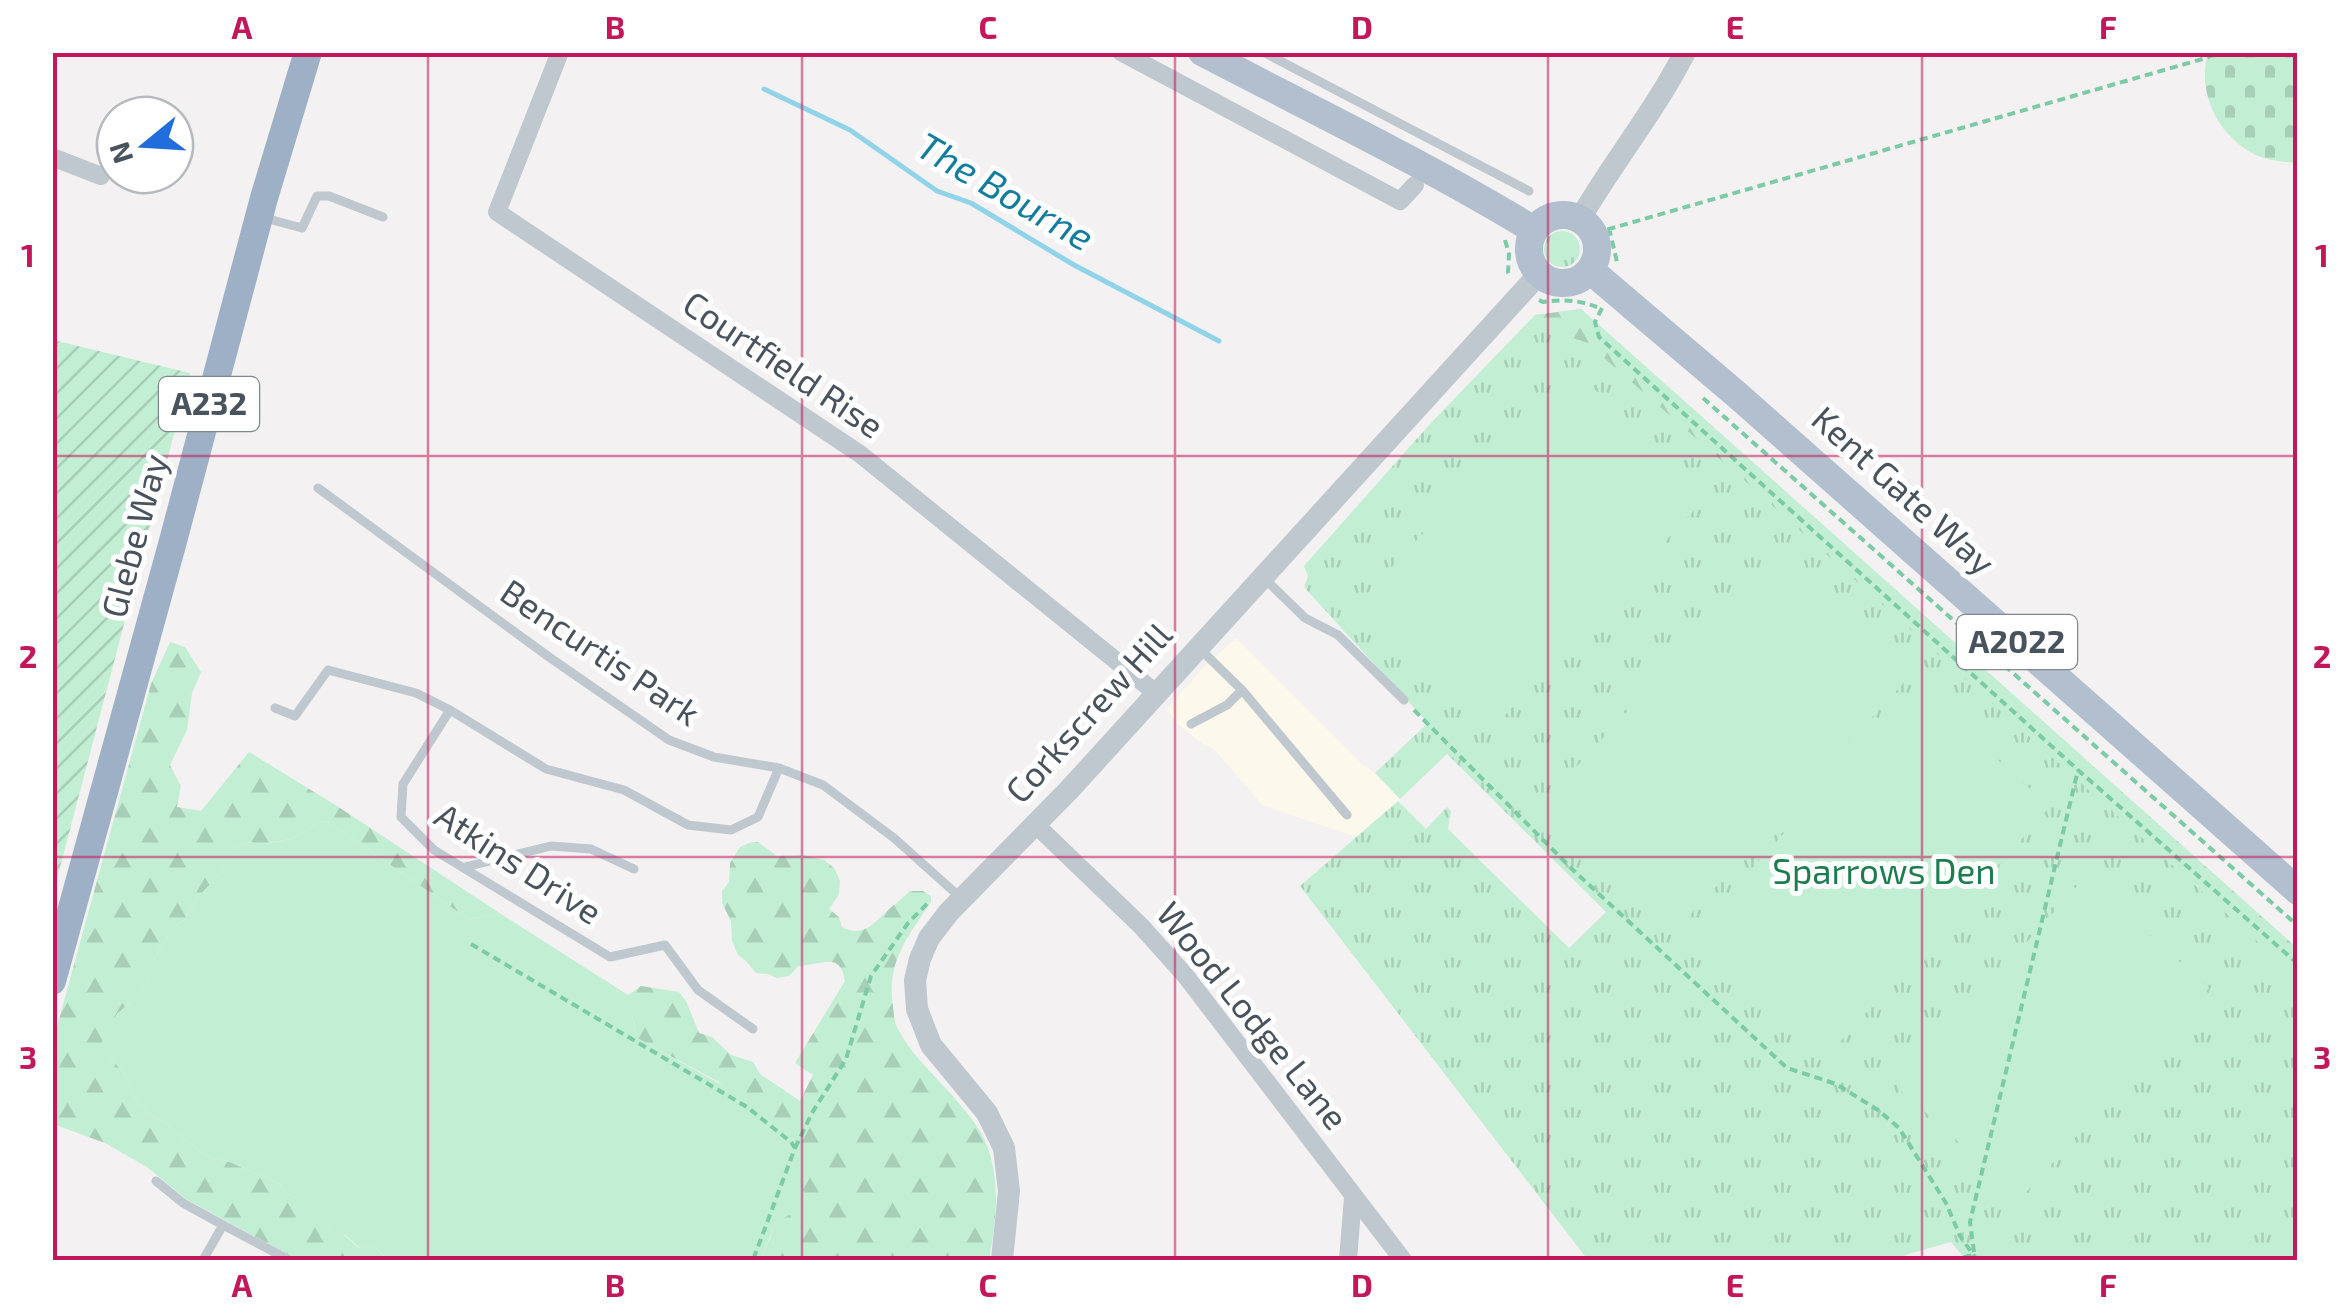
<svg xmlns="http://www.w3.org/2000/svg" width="2350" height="1313" font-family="'Exo 2',sans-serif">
<defs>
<pattern id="grass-tufts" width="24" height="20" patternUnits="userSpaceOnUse" patternTransform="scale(2.5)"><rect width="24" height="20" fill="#c2eed4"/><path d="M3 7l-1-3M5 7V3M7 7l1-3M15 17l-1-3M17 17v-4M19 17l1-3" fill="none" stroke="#a8ceb8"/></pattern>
<pattern id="forest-firs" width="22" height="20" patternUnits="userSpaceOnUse" patternTransform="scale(2.5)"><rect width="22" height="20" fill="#c2eed4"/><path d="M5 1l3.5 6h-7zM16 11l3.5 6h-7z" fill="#a8ceb8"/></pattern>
<pattern id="cemetery-stones" width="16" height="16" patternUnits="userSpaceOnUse" patternTransform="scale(2.5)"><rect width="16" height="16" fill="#c2eed4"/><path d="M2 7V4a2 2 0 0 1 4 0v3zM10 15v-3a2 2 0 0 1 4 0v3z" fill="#a8ceb8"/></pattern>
<pattern id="garden-furrows" width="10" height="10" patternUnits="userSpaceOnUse" patternTransform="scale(2.5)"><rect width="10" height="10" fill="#c2eed4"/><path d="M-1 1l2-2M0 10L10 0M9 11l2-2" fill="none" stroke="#a8ceb8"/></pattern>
</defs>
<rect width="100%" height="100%" fill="#f3f1f1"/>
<!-- commercial -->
<path fill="#fcf8ec" d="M1236,638L1362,764L1375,773L1400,799L1356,837L1262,805L1216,751L1196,739L1175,722L1167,708L1206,665Z"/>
<!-- grass -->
<path fill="url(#grass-tufts)" d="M1544 249a18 18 0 1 1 36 0a18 18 0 1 1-36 0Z
M1581,309L2297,948V1260H1966L1951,1242L1908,1254L1900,1260H1588L1300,886L1398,801L1426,829L1447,807L1451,811L1448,829L1569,948L1606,912L1447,754L1400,799L1375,773L1428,723L1304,587L1308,576L1304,566L1429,425L1535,315Z"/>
<!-- forest -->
<path fill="url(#forest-firs)" d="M1581,309L2297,948V977L1745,481L1587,343C1567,334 1546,336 1524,328L1535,315Z
M170,642L185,647L201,672L192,693L187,730L170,765L181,786L177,807L201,811L249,752L337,806L501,914L468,919L327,821L318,822L305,832L290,839L264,844L246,842L236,846L227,856L222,872L200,895L185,919L172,929L155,957L145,986L137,997L117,1014L110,1057L124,1073L135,1098L149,1114L164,1122L198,1150L209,1157L230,1162L280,1184L286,1193L323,1213L330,1229L344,1235L359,1248L367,1245L377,1249L388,1260H298L186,1199L147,1167L105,1143L53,1124V1041L151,684Z
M758,842L777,856L803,855L824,860L834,868L840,881L839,894L829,909L839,917L842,927C861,937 872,926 885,913C893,905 902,899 910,891H923L931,896V902C908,937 886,961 893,1007C894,1014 894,1023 898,1029C910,1053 934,1075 952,1095C965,1111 980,1126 987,1146C1001,1182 996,1223 989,1260H761L776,1223L808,1201L800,1185L798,1169L719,1082L637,1038L628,995L641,986L679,992L686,1001L699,1033L712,1037L731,1055L753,1062L760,1074L800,1101L813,1075L795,1063L845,981C840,950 820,966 798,966L789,976L777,978L768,974L756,973L746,961L738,955L732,941L731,921L722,903V891L729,882L730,863L740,847L749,843Z"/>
<!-- cemetery -->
<path fill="url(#cemetery-stones)" d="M2208,52L2297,53V163C2283,162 2264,160 2252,153C2216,133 2197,91 2208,52Z"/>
<!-- garden -->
<path fill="url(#garden-furrows)" d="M53,340L190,373L53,894L52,340Z"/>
<!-- pitch -->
<path fill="#c2eed4" d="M1574,370L1708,495L1497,724L1362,599Z
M1774,552L1909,677L1678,928L1543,803Z
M1916,686L2050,807L1822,1062L1687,941Z
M327,821L468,919L501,914L628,995L635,1005L632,1015L637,1038L755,1103L806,1148C797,1172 796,1178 808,1201L804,1211C772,1216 772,1234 761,1260H388L377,1249L367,1245L360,1248L345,1235L336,1234L330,1229L322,1213L286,1193L280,1184L230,1162L209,1157L198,1150L164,1122L149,1114L135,1098L124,1073L110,1057L102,1044V1036L117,1014L137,997L145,986L155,957L172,929L185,919L200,895L222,872L226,856L236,846L246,842L265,844L290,839L305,832L318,822Z
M2085,877L2209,988L2021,1198L1897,1087Z"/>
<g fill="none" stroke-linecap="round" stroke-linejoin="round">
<!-- stream -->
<path stroke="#91d4e9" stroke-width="5" d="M764,89L850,130L937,191L971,203L1074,265L1219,341"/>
<!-- path -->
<path stroke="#7bcba6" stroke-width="4" stroke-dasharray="8 5" stroke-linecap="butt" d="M1609,228L1617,262
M1595,233L2206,58L2219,52
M1505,240L1509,254L1508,272L1509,274
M1539,300L1543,302C1563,299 1578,300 1597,307
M1602,308L1595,322L1599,337L2078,770L2298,964
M52,372L56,345
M1703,398L2298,926
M1414,710L1572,869L1787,1068L1836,1084L1878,1110L1899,1128L1946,1203L1960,1236L1977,1260
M471,944L747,1107L791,1142L795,1148L753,1260
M795,1148L812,1113L846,1059L871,976L908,923L930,901
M1974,1252L1970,1222L2078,770
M1951,1260L1974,1255"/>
<!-- service -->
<path stroke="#bfc7cf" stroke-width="9" d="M1263,52L1529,191
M261,217L302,228L317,196H329L383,217
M318,488L549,657L669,740L714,757L779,768L823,785L894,838L961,898
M1264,578L1305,618L1338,635L1404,700
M1200,649L1242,690L1347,815
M275,708L295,716L328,670L416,693L450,710L546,769L624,790L688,825L731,830L758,817L779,768
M450,710L403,784L401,817L434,850L610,957L665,945L698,990L753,1029
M1191,724L1227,705L1242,690
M465,867L551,846L591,849L634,869
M156,1181L183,1203L223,1225
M203,1260L223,1225L289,1260"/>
<!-- minor -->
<path stroke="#bfc7cf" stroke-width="18" d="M560,52L497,212L860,454L1156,693
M1121,52L1400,201L1415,185
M52,157L101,176
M1036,825L1141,926L1185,975L1403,1260
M1348,1260L1353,1197"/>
<!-- tertiary -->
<path stroke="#bfc7cf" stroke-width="22" d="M1580,219C1613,162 1655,111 1685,52
M1002,1260L1009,1191L1004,1148L987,1113L931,1045L917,1009L915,980L920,959L929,938L949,912L1069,790L1539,274"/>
<!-- primary -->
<path stroke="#b2bfce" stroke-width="28" d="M1202,52C1313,110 1427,165 1534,230
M1529 249a34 34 0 1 1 68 0a34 34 0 1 1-68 0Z
M1590,270L1736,394L2298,891"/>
<!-- trunk -->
<path stroke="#9eb0c6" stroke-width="28" d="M52,981L173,541L264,198L308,52"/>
</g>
<!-- grid -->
<path fill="none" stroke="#c2185b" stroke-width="2.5" stroke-opacity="0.55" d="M428,52V1260M802,52V1260M1175,52V1260M1548,52V1260M1922,52V1260M52,456H2298M52,857H2298"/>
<g text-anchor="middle" stroke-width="10" stroke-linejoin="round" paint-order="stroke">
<!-- shield labels -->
<g fill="#fff" stroke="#80878e" stroke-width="2.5">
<rect x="159" y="377" width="100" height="54" rx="8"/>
<rect x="1957" y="615" width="120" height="54" rx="8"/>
</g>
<g font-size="32" font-weight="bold" fill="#49535d">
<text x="209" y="415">A232</text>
<text x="2017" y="653">A2022</text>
</g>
<!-- street labels -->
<g font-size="35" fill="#49535d" stroke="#fff">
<text transform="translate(783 365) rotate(34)" y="12">Courtfield Rise</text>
<text transform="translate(1903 491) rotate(42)" y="12">Kent Gate Way</text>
<text transform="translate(135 536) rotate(-75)" y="12">Glebe Way</text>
<text transform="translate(600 653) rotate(34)" y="12">Bencurtis Park</text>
<text transform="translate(1089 713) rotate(-48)" y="12">Corkscrew Hill</text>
<text transform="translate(518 864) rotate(33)" y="12">Atkins Drive</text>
<text transform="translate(1252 1016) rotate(51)" y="12">Wood Lodge Lane</text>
</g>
<!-- park labels -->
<g font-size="35" fill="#1c7d4f" stroke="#fff">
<text x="1884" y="884">Sparrows Den</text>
</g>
<!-- water labels -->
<g font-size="38" font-style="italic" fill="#137da0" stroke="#fff">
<text transform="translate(1005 192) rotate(30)" y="13">The Bourne</text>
</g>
</g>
<!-- border -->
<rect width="2350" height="1313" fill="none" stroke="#ffffff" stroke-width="110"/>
<!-- north arrow -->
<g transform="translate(145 145) rotate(252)"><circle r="48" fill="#ffffff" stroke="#b6babe" stroke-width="2.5"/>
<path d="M0-8L18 38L0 25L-18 38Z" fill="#216ddc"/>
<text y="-15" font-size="28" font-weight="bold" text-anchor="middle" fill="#49535d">N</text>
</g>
<rect x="55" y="55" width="2240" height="1203" fill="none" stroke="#c2185b" stroke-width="4"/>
<g font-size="32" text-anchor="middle" font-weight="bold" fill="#c2185b">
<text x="242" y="39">A</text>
<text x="615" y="39">B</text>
<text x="988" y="39">C</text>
<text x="1362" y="39">D</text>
<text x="1735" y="39">E</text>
<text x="2108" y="39">F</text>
<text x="28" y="267">1</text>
<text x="2322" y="267">1</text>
<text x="28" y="668">2</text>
<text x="2322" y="668">2</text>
<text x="28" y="1069">3</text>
<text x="2322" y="1069">3</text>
<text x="242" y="1297">A</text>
<text x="615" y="1297">B</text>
<text x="988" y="1297">C</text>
<text x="1362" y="1297">D</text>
<text x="1735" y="1297">E</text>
<text x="2108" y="1297">F</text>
</g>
</svg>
